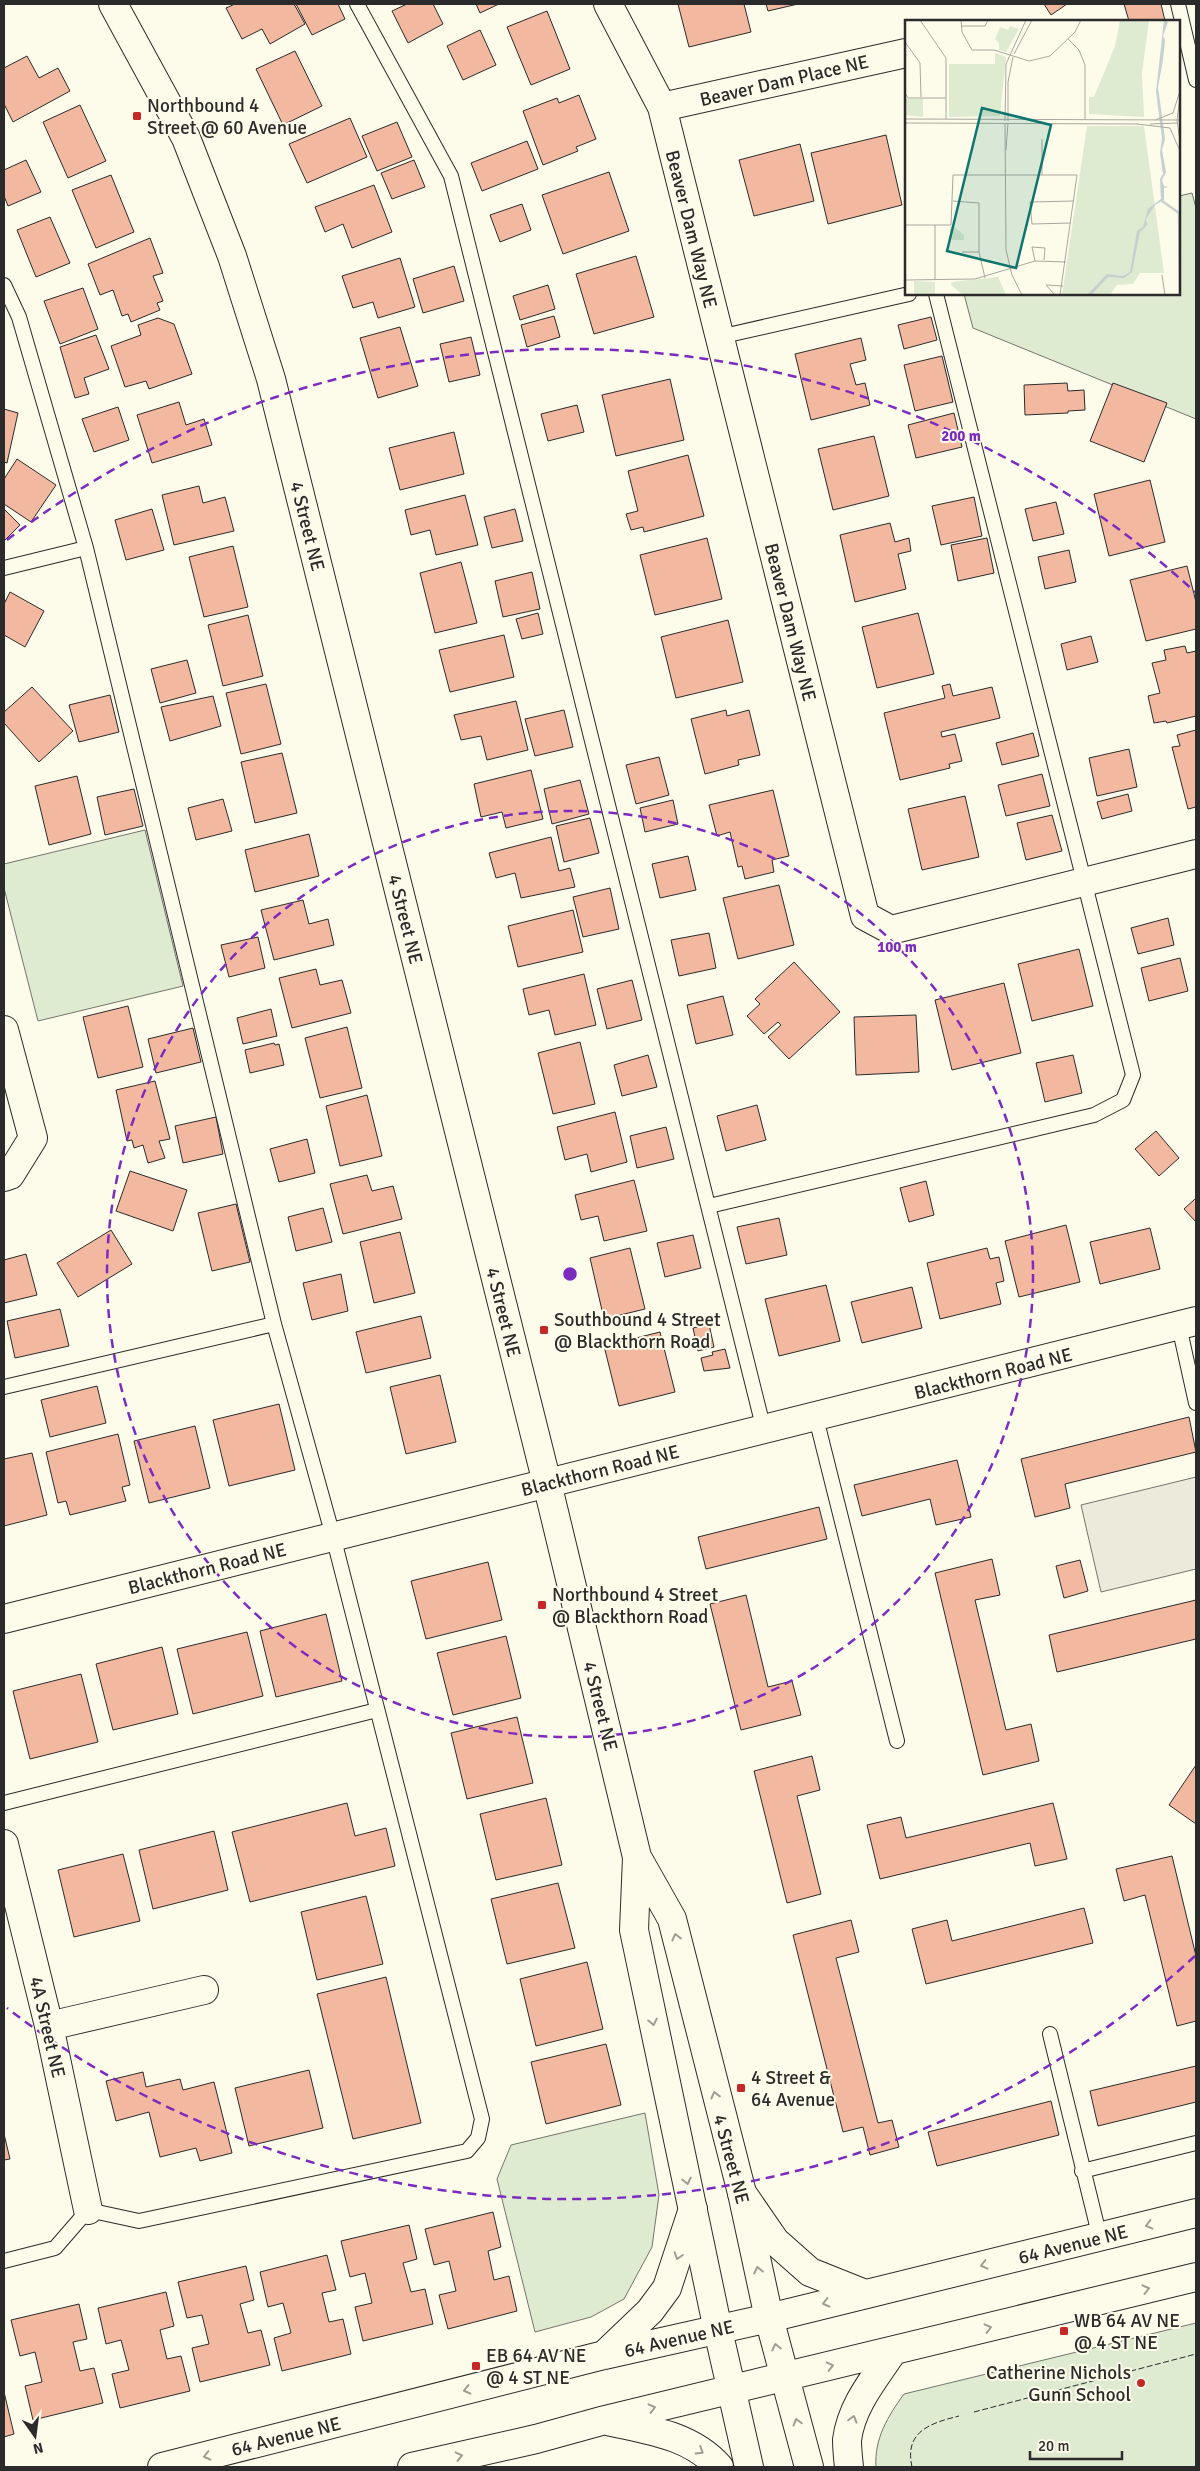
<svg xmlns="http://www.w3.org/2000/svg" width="1200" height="2471" font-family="Signika,sans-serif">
<rect width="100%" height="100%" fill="#fdfbea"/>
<!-- green -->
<path fill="#deebd1" stroke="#74746e" d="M1192,193L1196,208V419L973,328L964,294H1179V196Z
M145,830L183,986L38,1021L4,888V864Z
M645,2113L659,2195L652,2247L624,2299L591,2317L535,2332L497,2179L511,2145Z
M1196,2323V2467H876C874,2439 888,2416 904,2394Z"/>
<!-- parking -->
<path fill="#eceadb" stroke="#74746e" d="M1196,1477V1569L1101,1592L1081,1505Z"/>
<!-- building -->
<path fill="#f2b8a0" stroke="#2b2b2b" d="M235,4H294L305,24L270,44L262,29L242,39L226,8Z
M296,4H338L345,19L312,35Z
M407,4H433L443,24L408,43L392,11Z
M476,4H499L480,13Z
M678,4H744L751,32L689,47Z
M766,4H798L768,11Z
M1044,4H1067L1051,15Z
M1124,4H1161L1165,21H1129Z
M547,11L570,69L531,85L507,27Z
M480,30L496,65L463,80L447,46Z
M295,51L322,106L283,125L256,69Z
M27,56L39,78L58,68L70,91L13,122L4,104V68Z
M579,95L596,139L576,147L578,151L543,165L523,111L557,98L559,103Z
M80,105L106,161L68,178L43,122Z
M350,118L367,157L307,183L289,144Z
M397,122L412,157L377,171L362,136Z
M886,135L902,205L828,224L811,153Z
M527,141L538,169L482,191L471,163Z
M800,144L814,201L754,216L739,160Z
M26,160L41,192L8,206L4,196V170Z
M414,160L425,187L392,199L381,173Z
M609,172L629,231L563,254L542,195Z
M111,175L134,232L96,248L72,190Z
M374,185L392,232L352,248L343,224L325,232L315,207Z
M522,204L531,230L500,242L490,215Z
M50,217L70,263L36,277L17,230Z
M150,238L163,273L153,276L163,301L157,303L160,310L131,322L128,314L122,316L113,290L100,295L88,264Z
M636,256L654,317L594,334L576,274Z
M400,258L415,307L378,318L373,302L353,308L342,276Z
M454,266L464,301L423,313L413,279Z
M548,285L555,309L520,320L513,296Z
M83,288L98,329L60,344L44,301Z
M554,316L560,337L527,347L521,325Z
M931,317L937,340L904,349L898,325Z
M158,318L174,324L192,374L149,389L146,381L125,387L111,346L141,335L138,325Z
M400,327L418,386L378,398L360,338Z
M96,335L109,369L84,378L89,394L75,398L60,347Z
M471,337L480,375L449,382L440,344Z
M861,338L866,360L850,364L856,385L865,383L870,405L811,420L795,354Z
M942,356L953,402L915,411L904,365Z
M670,379L684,440L616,456L602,395Z
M1067,383L1068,391L1084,390L1085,410L1068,411V413L1025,415L1024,385Z
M1113,383L1167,403L1144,462L1090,441Z
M179,402L186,425L204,419L212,445L152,463L137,415Z
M577,405L584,432L548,441L541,414Z
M118,407L129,440L94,452L82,419Z
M4,409L18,413L7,463L4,462Z
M954,413L962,447L916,458L908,425Z
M454,432L464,474L400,490L389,448Z
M874,436L889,496L833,510L818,449Z
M688,455L704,516L644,532L643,527L631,530L626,514L638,511L628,471Z
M17,459L56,485L31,522L4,504V479Z
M1150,480L1165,542L1109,556L1094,494Z
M199,486L203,503L225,497L234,531L174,545L162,495Z
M465,495L478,545L436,555L430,530L411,535L405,510Z
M974,497L982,536L941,545L932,506Z
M1056,502L1064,534L1033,541L1025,509Z
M4,509L20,525L4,541Z
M152,509L164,550L126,560L115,520Z
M515,509L523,541L492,548L484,517Z
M890,523L895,542L909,538L911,551L898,554L906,589L855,602L840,535Z
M707,538L722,599L655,615L640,555Z
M987,538L994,573L958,581L951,545Z
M233,546L248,607L204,617L189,557Z
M1069,550L1076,582L1045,589L1038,557Z
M461,562L477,623L435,633L420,573Z
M1187,566L1196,602V629L1146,641L1130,580Z
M532,572L540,609L503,617L495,581Z
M10,592L44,611L25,647L4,635V604Z
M538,613L543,634L522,639L516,619Z
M918,613L934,674L877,688L862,627Z
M248,615L263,676L223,686L208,625Z
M728,620L743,682L676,698L661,637Z
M504,635L514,677L450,692L439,650Z
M1091,636L1098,662L1067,670L1061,644Z
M1185,646L1187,653L1196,651V716L1167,723L1166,721L1154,723L1148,696L1160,693L1152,663L1166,660L1164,650Z
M187,660L196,693L160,703L151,669Z
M266,684L281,744L241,754L226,693Z
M950,684L953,696L992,687L1000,718L941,732L942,737L955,734L962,761L949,764L950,768L900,780L884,713L945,698L942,686Z
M32,687L73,731L39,762L4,723V712Z
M110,695L119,732L79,742L69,705Z
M213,696L221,726L170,741L161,707Z
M516,701L528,750L487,760L481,736L461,740L454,715Z
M564,710L573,747L535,756L525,719Z
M726,710L727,716L749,710L760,755L738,760L739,765L705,774L691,719Z
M1196,730V807L1188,809L1172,747L1180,746L1177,735Z
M1033,733L1039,756L1002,765L996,743Z
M1129,749L1137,787L1097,796L1089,758Z
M282,753L297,813L255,823L241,762Z
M659,757L669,795L636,804L626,765Z
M531,770L543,819L506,828L502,812L481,817L474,784Z
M1042,774L1050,806L1006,816L998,785Z
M77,776L91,834L49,845L35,786Z
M580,780L589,814L552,824L544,789Z
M134,789L143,826L105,835L97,797Z
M773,790L789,856L772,860L774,872L745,879L742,866L738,867L730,832L717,836L709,805Z
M1128,794L1132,811L1102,819L1097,802Z
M965,796L979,857L922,870L908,809Z
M223,799L232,831L196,840L188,808Z
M673,800L678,824L645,832L640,808Z
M1052,815L1062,851L1026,860L1017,823Z
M590,818L599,853L564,862L556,826Z
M309,834L319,876L255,892L245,850Z
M551,837L559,871L570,868L575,887L521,898L515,873L496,878L489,853Z
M688,856L696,890L660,898L652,864Z
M779,885L794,945L738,959L723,898Z
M610,888L619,929L583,937L573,897Z
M303,900L309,924L328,919L334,945L274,960L261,910Z
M573,910L583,952L518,967L508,926Z
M1168,918L1174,945L1138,954L1131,928Z
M709,933L716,968L679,976L671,940Z
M258,937L265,968L229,977L221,945Z
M1079,949L1093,1006L1032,1021L1018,964Z
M1180,958L1188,991L1149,1001L1141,968Z
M794,962L840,1012L789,1059L768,1037L781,1025L778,1022L764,1034L747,1016L760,1004L755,999Z
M316,969L320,985L342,980L351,1013L292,1028L279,978Z
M584,974L596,1025L555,1035L549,1010L529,1015L523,989Z
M632,980L642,1020L607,1029L597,989Z
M1004,983L1021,1053L952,1070L935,1000Z
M723,996L733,1035L696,1044L687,1005Z
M128,1006L143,1067L98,1078L83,1017Z
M271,1009L277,1036L243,1044L237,1018Z
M916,1015L919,1072L856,1075L854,1017Z
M347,1027L362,1088L320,1098L305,1038Z
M193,1028L201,1062L156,1073L148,1039Z
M580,1042L595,1104L553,1114L538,1053Z
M274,1043L275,1045L279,1044L284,1065L250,1073L245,1050Z
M648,1055L657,1087L622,1096L614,1065Z
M1073,1055L1082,1093L1045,1102L1036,1063Z
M155,1081L170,1139L159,1141L165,1158L148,1163L143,1145L134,1148L132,1140L127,1141L116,1090Z
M367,1095L382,1156L340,1166L326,1106Z
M757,1105L766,1140L726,1151L717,1116Z
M615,1112L627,1162L591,1172L587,1154L565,1160L557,1127Z
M216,1117L223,1154L183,1163L175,1126Z
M666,1127L674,1159L637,1168L630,1136Z
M1156,1131L1179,1158L1159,1176L1135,1149Z
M307,1139L315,1173L279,1182L270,1149Z
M130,1171L187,1190L173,1231L116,1211Z
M367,1175L372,1191L393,1186L402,1219L343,1234L330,1184Z
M634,1180L647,1231L604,1241L598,1216L581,1220L575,1195Z
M926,1181L934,1215L909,1222L900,1188Z
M1196,1198V1222L1184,1209Z
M236,1204L250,1262L212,1271L198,1213Z
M323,1208L332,1242L296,1251L288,1217Z
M779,1218L787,1255L746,1264L737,1227Z
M1066,1225L1080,1282L1019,1297L1005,1241Z
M1150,1228L1160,1269L1100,1284L1090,1242Z
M111,1230L132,1264L78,1297L57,1263Z
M400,1232L415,1293L374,1303L360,1242Z
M693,1235L701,1268L665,1277L657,1243Z
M630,1248L645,1309L604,1319L590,1258Z
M987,1248L990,1259L999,1257L1004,1281L996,1283L1001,1304L940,1319L927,1263Z
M26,1254L37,1295L4,1303V1260Z
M341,1274L348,1311L312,1320L303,1283Z
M826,1285L840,1341L779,1356L765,1299Z
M912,1287L922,1328L862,1343L851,1302Z
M60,1309L69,1346L15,1358L7,1321Z
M421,1316L431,1358L366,1373L356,1332Z
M709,1324L714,1347L698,1351L693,1328Z
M660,1332L675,1392L619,1406L604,1346Z
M725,1349L730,1368L704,1371L701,1358L713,1355L712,1352Z
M440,1375L456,1442L406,1454L390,1387Z
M97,1386L106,1423L50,1437L41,1400Z
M279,1404L295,1470L229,1486L213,1420Z
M1189,1417L1196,1452L1065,1484L1070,1508L1035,1517L1021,1459Z
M195,1426L210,1488L149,1503L134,1441Z
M118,1434L130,1485L122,1487L126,1501L70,1515L66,1501L58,1503L46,1452Z
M32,1453L47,1515L4,1526V1459Z
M957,1460L971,1517L936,1525L930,1499L862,1516L854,1485Z
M819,1507L827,1539L706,1569L698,1537Z
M992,1559L1000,1595L975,1600L1006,1730L1031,1724L1039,1761L983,1775L935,1573Z
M1080,1560L1088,1591L1064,1598L1056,1566Z
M488,1562L502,1620L426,1639L411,1581Z
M746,1595L768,1687L792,1681L801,1715L741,1730L710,1604Z
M1196,1600V1639L1057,1672L1049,1635Z
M326,1614L342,1681L276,1697L260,1631Z
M247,1632L263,1696L193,1714L177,1649Z
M506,1636L521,1698L453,1715L437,1653Z
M162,1647L178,1714L113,1730L96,1664Z
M81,1674L98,1742L30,1759L13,1691Z
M517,1717L533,1783L467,1799L451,1733Z
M812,1756L820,1790L797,1796L821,1894L787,1903L754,1771Z
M1196,1765V1824L1169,1805Z
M546,1798L562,1865L496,1880L480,1814Z
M347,1803L355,1836L386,1828L395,1866L250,1902L232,1832Z
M1053,1803L1067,1859L1035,1866L1030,1843L880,1879L867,1825L901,1817L906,1838Z
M214,1831L228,1890L153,1909L139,1850Z
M123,1854L140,1921L74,1937L58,1870Z
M1172,1856L1196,1956V2021L1177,2026L1145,1895L1124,1901L1116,1869Z
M558,1883L575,1948L507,1964L491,1899Z
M366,1896L383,1964L317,1980L301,1912Z
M1084,1908L1093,1943L926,1984L912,1929L947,1920L952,1941Z
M851,1920L859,1952L836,1958L878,2123L892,2120L899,2147L870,2155L863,2127L843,2132L793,1935Z
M587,1962L603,2029L536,2046L520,1979Z
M386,1977L421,2123L353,2139L317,1994Z
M606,2044L621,2105L546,2124L531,2062Z
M1196,2066V2102L1098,2126L1090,2091Z
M309,2070L323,2128L249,2146L235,2088Z
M143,2072L146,2087L180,2079L183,2090L214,2082L232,2153L200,2161L196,2148L160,2157L149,2112L116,2121L106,2081Z
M1051,2101L1059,2135L937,2166L928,2132Z
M4,2134L10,2159L4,2160Z
M493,2212L501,2247L488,2251L494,2280L509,2276L517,2311L448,2329L439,2295L456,2291L449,2261L434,2265L425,2229Z
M409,2225L417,2259L403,2263L411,2292L425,2289L433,2324L363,2341L355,2307L372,2303L365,2273L350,2277L341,2241Z
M327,2255L336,2290L322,2293L329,2322L343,2319L351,2354L282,2371L274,2338L291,2333L283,2303L268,2307L260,2272Z
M246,2266L254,2300L240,2304L248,2333L261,2330L270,2365L200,2382L192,2348L209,2344L202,2315L187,2318L178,2282Z
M166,2292L174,2326L160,2330L167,2359L181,2356L190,2391L120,2408L112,2374L129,2370L121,2340L106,2344L98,2308Z
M79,2304L87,2339L73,2342L80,2371L94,2368L103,2403L33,2420L25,2386L42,2382L35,2352L20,2356L11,2320Z
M4,2392L14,2434L4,2437Z"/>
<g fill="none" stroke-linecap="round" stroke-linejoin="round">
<defs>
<path id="service" d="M357,4L451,176L764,1430
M1178,4L1196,80
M4,285L19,317L86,548L274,1324L333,1536L482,2119L478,2138L467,2151L139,2221L88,2210L55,2248L4,2261
M719,337L909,294
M4,568L86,548
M709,1206L1094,1115L1123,1100L1133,1075L936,294
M1179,1326L1196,1403
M4,1387L274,1324
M816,1418L897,1741
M4,1803L377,1710
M1050,2034L1100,2238
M1082,2171L1196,2143"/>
<path id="minor" d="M608,4L662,107L865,916L891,930L1196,854
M662,107L906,53
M4,1030L33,1138L10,1175L4,1177
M4,1619L1196,1321
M4,1844L49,2026L88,2210
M49,2026L204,1990"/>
<path id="tertiary" d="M113,4L186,138L232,256L271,379L547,1483L637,1857L672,1919L742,2193L769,2318
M637,1857L634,1930L718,2330"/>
<path id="secondary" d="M742,2193L775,2241L810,2272L865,2294
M769,2318L809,2467
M718,2330L749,2467
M604,2355L650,2311L667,2288L693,2209
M608,2421C648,2430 691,2435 719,2467
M162,2467L604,2355L769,2318L1196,2213
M412,2467L536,2439L605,2420L1196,2277
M849,2467C848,2458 847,2449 847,2440C851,2406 875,2378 893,2351"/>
</defs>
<!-- service casing -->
<use href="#service" stroke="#2b2b2b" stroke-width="16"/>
<!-- minor casing -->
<use href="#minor" stroke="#2b2b2b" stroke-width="30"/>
<!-- tertiary casing -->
<use href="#tertiary" stroke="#2b2b2b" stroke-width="30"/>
<!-- secondary casing -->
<use href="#secondary" stroke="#2b2b2b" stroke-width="30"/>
<!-- service -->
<use href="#service" stroke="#fdfbea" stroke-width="14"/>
<!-- minor -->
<use href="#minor" stroke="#fdfbea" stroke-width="28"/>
<!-- tertiary -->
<use href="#tertiary" stroke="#fdfbea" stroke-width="28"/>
<!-- secondary -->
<use href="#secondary" stroke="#fdfbea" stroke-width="28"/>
<!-- fence -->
<path stroke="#2b2b2b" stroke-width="1" stroke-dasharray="6 2.5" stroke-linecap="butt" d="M974,2412L1196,2354
M912,2467C904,2431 931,2423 959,2416"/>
</g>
<!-- one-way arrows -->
<defs><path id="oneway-chevron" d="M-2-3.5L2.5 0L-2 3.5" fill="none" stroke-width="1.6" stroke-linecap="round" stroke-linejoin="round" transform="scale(1.25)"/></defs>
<g stroke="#9e9d94">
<use href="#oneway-chevron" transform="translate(676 1937) rotate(-104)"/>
<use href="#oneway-chevron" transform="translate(653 2022) rotate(78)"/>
<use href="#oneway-chevron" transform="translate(715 2095) rotate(-104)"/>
<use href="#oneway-chevron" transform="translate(687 2181) rotate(78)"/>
<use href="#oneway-chevron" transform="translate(1149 2225) rotate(166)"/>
<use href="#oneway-chevron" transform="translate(678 2256) rotate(108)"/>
<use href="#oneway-chevron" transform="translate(984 2265) rotate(166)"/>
<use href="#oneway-chevron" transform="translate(758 2270) rotate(-102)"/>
<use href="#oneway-chevron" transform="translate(1146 2289) rotate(-14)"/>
<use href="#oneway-chevron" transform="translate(826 2303) rotate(166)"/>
<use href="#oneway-chevron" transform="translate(988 2328) rotate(-14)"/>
<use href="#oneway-chevron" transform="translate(776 2347) rotate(-103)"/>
<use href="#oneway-chevron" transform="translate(830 2366) rotate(-13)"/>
<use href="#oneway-chevron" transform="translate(467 2390) rotate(166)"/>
<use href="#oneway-chevron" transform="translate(652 2408) rotate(-14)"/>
<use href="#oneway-chevron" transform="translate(853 2419) rotate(-74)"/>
<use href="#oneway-chevron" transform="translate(797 2422) rotate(-106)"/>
<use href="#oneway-chevron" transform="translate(700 2451) rotate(32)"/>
<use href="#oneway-chevron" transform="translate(207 2456) rotate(166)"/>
<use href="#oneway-chevron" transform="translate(459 2456) rotate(-13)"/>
</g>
<!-- distance rings -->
<g fill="none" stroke="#7b2cbf" stroke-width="2.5" stroke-dasharray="9 6">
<circle cx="570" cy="1274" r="463"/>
<path d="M1195 1956A925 925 0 0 1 7 2008M7 540A925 925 0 0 1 1195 592"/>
</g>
<!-- markers -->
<g fill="#c62828" stroke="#fdfbea" stroke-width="2">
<rect x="132" y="111" width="10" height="10" rx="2.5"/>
<rect x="539" y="1325" width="10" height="10" rx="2.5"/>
<rect x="537" y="1600" width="10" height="10" rx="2.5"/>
<rect x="736" y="2083" width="10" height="10" rx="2.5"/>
<rect x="1059" y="2326" width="10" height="10" rx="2.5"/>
<rect x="471" y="2361" width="10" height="10" rx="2.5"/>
<circle cx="1141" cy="2383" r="5"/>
</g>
<g text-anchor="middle" stroke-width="4" stroke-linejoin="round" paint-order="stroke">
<!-- street labels -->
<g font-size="19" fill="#2b2b2b" stroke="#fdfbea">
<text transform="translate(784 80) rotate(-13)" y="7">Beaver Dam Place NE</text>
<text transform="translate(692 229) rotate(76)" y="7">Beaver Dam Way NE</text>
<text transform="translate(308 526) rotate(76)" y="7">4 Street NE</text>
<text transform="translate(791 622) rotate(76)" y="7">Beaver Dam Way NE</text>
<text transform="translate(406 919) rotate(76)" y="7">4 Street NE</text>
<text transform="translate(504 1312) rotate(76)" y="7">4 Street NE</text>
<text transform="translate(993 1373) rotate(-14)" y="7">Blackthorn Road NE</text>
<text transform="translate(600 1470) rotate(-14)" y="7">Blackthorn Road NE</text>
<text transform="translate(207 1568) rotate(-14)" y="7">Blackthorn Road NE</text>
<text transform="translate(601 1706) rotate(76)" y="7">4 Street NE</text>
<text transform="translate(48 2027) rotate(77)" y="7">4A Street NE</text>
<text transform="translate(732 2159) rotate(75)" y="7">4 Street NE</text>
<text transform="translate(1073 2244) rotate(-14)" y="7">64 Avenue NE</text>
<text transform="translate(679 2338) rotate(-13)" y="7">64 Avenue NE</text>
<text transform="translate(286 2436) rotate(-14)" y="7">64 Avenue NE</text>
</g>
<!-- poi labels -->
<g font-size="19" fill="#2b2b2b" stroke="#fdfbea" text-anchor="start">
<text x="147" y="112">Northbound 4<tspan x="147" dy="22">Street @ 60 Avenue</tspan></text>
<text x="554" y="1326">Southbound 4 Street<tspan x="554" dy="22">@ Blackthorn Road</tspan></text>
<text x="552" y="1601">Northbound 4 Street<tspan x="552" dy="22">@ Blackthorn Road</tspan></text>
<text x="751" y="2084">4 Street &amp;<tspan x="751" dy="22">64 Avenue</tspan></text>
<text x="1074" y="2327">WB 64 AV NE<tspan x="1074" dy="22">@ 4 ST NE</tspan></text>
<text x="486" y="2362">EB 64 AV NE<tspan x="486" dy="22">@ 4 ST NE</tspan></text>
<text x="1131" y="2379" text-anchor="end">Catherine Nichols<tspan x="1131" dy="22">Gunn School</tspan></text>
</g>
</g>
<!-- overview -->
<g transform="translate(905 20)">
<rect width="275" height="275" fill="#fdfbea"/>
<path d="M215,0H244L237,53L239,97L184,94V77H189L210,26ZM105,6L114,9L101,32L94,30V23L90,19L95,7L103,10ZM90,33L101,37L95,96L44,97V44H90ZM0,79H18V97L0,95ZM182,106H239L259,253H235L228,264L212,265L205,275H157ZM48,206L59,215V220H45V207ZM93,257L101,275H58L46,265L47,262ZM9,261L30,262V275H9Z" fill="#deebd1"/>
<path d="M259,0L263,2L258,16L260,20L258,40L253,67L260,119L257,130L261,152L257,160L259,166L263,167L259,168V180L250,185L241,199L242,205L235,212L227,252L219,258L203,257L186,275H182L202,254L218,256L225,252L232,211L238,207L243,189L256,179L255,159L258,154L255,133L257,118L251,72Z" fill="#c7d0d0"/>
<path fill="none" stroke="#c7d0d0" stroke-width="2.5" d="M257,181L274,193L275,275"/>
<path fill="none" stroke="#a9a89e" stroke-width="1" d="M15,0L41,38V99M56,0L57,12L67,30H89L124,41L145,36L170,12L176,0M56,6H80L83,0M163,19L174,30L180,45V100M0,22L15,43L16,77M109,34L127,0M0,73L3,78H41M275,77L272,100L275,121M0,99L275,100M250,100L268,93L275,71M100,101L101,44L121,0M103,101V62L108,37M0,103L233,104M100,103L101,230L107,255L117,275M232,104L265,108L275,131M245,104L273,103M101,130L103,103M137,155V119M48,181L74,183V232L80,258M166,203L127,204L125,182L169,181M0,205H46L48,155H172L155,275M57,232H74M130,241L127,227L140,228L139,240M257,255L260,275M0,260L70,259L130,241L161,242M30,260V205M150,275L141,265L158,266"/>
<path fill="#0f766e" fill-opacity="0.15" stroke="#0f766e" stroke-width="2.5" d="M77,88L146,105L111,248L42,231Z"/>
<rect width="275" height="275" fill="none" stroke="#2b2b2b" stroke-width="2.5"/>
</g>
<circle cx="570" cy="1274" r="8" fill="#7b2cbf" stroke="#fdfbea" stroke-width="2.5"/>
<g font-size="15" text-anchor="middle" font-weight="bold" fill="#7b2cbf" stroke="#fdfbea" stroke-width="4" stroke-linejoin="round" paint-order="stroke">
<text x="961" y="441">200 m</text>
<text x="897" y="952">100 m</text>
</g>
<!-- border -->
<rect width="1200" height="2471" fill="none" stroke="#2b2b2b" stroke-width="10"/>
<!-- north arrow -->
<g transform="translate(35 2436) rotate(166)" stroke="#fdfbea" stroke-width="4" paint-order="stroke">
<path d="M0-4L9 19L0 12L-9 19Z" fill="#2b2b2b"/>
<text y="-8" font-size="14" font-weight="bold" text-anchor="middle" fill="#2b2b2b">N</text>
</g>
<!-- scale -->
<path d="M1030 2451v8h92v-8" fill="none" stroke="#2b2b2b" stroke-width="2.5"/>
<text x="1038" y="2451" font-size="15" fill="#2b2b2b" stroke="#fdfbea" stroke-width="4" paint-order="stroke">20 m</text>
</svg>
